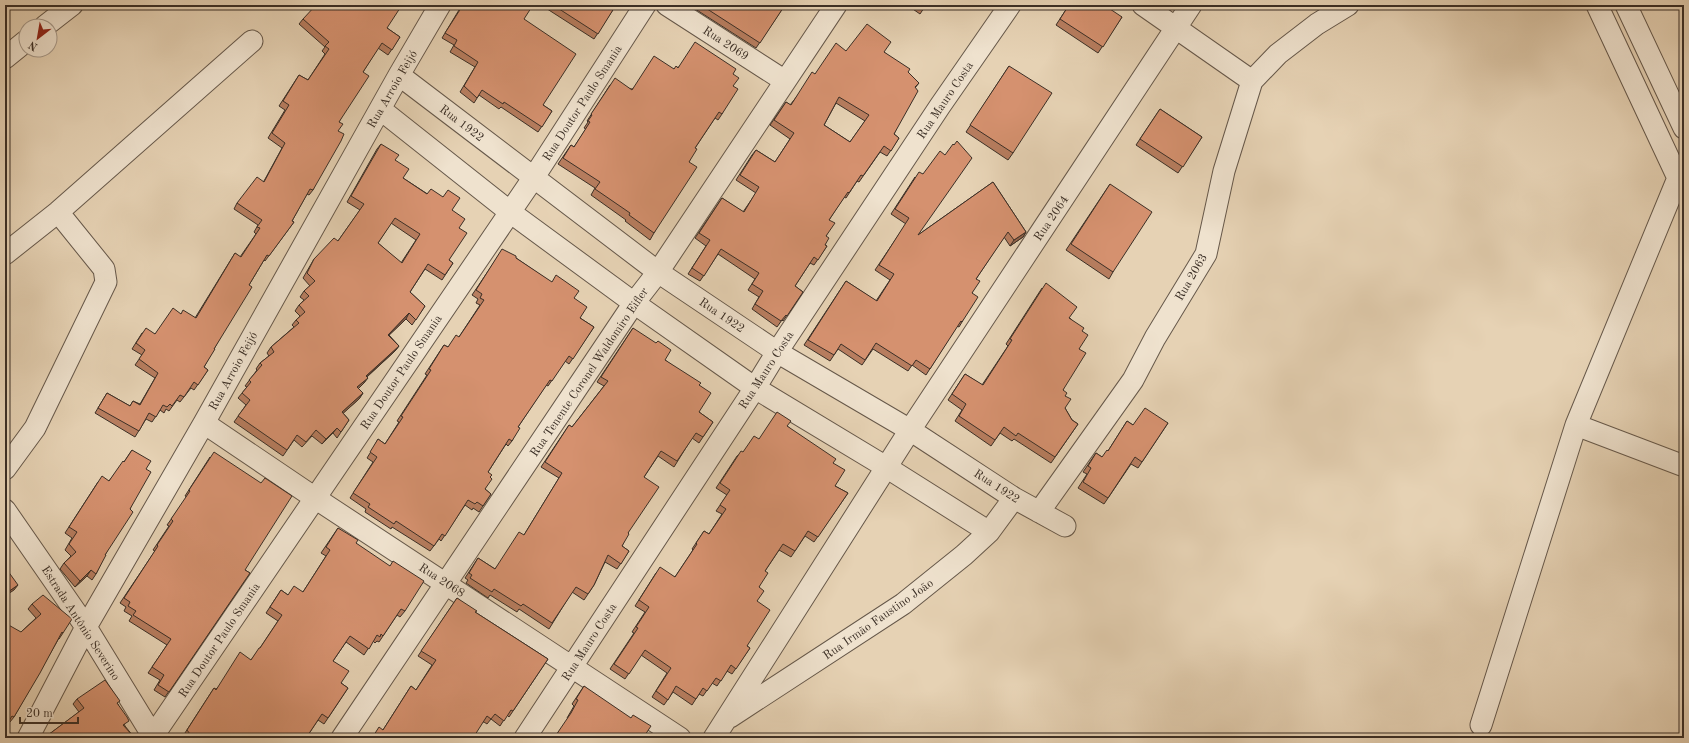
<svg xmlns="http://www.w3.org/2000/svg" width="1689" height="743" font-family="'Old Standard TT',serif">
<rect width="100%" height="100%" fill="#e6d2b4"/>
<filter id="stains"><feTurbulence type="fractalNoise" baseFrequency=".005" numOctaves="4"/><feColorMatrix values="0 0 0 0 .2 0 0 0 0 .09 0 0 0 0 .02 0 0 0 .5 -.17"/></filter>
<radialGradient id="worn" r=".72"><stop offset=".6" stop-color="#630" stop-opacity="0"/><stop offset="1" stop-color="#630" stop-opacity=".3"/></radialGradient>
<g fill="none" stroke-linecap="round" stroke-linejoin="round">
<defs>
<path id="minor" d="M667,5L785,81
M1143,5L1252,81
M1597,5L1678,178L1684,182
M1626,5L1684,128
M45,26L72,5
M5,58L26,41
M399,75L658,272L777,352L910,430L1014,498L1065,526
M380,109L510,212L634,303L755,388L886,467L989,532
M5,254L58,212L252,41
M204,423L315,498L680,738
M1576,425L1684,466
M5,469L35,428L106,282L104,269L58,212
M5,510L86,627L154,738
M1039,512L1133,380L1155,338L1206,254L1224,171L1252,81L1278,54L1317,24L1348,5
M730,717L903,604L964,555L989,532L1014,498
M1481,725L1576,425L1678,178L1684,171
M153,736L534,177L645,5
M28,738L86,627L204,423L399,75L440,5
M342,738L634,303L658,272L836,5
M525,738L755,388L777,352L940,106L1010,5
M714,738L910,430L1191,5"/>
</defs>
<!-- minor casing -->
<use href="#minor" stroke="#66584a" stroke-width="23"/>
<!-- minor -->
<use href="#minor" stroke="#efe2ce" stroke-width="21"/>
</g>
<!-- wall -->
<path fill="#b77d5f" stroke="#3b2f26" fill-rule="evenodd" d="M462,5H474L476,7L524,19L543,105L552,111L538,132L501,107L499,109L479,95L474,103L460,92L475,67L450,52L454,45L442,38Z
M541,5H616L594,39Z
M689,5H785L756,48Z
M907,5H926L920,14Z
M1069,5L1122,17L1098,53L1056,25Z
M303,19L387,28L400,37L388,55L378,48L363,72L339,122L338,131L313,190L309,195L307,194L292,221L294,222L265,261L264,260L249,285L214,349L204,367L208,370L194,390L191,388L180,402L177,400L169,411L166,409L164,413L160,410L152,422L146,419L135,437L95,413L107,393L130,406L133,401L140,404L155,378L135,365L142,355L132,349L142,333L155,334L181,314L195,318L235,253L240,257L256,234L254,232L258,225L234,209L237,203L264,181L282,148L268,138L285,110L279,106L299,75L308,80L325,54L322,51L325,47L299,24Z
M846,51L884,52L919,83L915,88L894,134L899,138L887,156L880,152L859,182L857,181L846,198L844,197L829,220L825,245L827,246L814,265L810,263L795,286L803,292L783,321L782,320L777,327L752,309L759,297L748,290L755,279L718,254L700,281L688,274L706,246L695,238L722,198L743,212L756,193L736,180L752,155L756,150L775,162L790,139L770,125L786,102L790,105L815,74ZM836,103L865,121L850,142L824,125Z
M1009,66L1013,153L1008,160L966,132Z
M678,67L733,74V86L722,114L718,120L715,118L695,148L689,162L654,233L650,240L625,221L626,220L591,195L595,188L558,164L571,145L574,147L586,129L584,128L588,122L587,121L610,85L632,89Z
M1160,109L1202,137L1178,173L1136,145Z
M381,144L395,160L403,178L452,210L459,228L449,260L453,263L442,280L425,269L410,292L425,306L412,325L406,319L389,335L399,346L395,351L367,377L364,383L358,388L363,393L359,399L343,413L349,420L337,438L333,433L322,444L312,436L302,447L294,440L283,456L234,422L246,405L238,398L247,387L245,386L257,370L256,369L260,363L269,356L267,353L271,347L294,327L292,325L296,320L300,316L295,311L299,305L304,300L300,297L304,291L310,286L303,278L314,259L338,241L360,210L347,202L377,149ZM391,223L416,240L401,263L378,243Z
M915,177L918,235L993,182L1026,232L1023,237L1010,246L1004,237L976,279L972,293L962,322L959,327L957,326L926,375L912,365L908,371L873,349L862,365L838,349L830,361L804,345L846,281L876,301L890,280L875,270L906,224L891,214Z
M1110,184L1113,272L1109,279L1066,250Z
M499,255L516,258L574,298L580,318L594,327L569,364L565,361L548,386L546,385L518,427L512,441L508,446L506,444L488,472L490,477L485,489L491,494L479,512L473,508L472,510L465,505L441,541L439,539L430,551L392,527L391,529L365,512L366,509L350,498L373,462L367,458L375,445L378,439L385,444L399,422L397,421L427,375L425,374L444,345L448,347L459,337L480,305L476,303L478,299L472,295Z
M1042,288L1082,331L1079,349L1063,390L1065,396V408L1072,420L1078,424L1051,463L1014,439L1012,441L1000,433L991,446L955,421L962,410L948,400L965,374L982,385L1008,346L1006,344Z
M633,328L665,360L699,385V412L713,422L699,443L692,438L674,467L658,456L644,477L628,533L622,546L629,551L617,569L605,562L594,585L584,600L572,592L549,629L519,609L517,612L490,595L488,598L466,583L468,580L465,578L478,558L495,569L524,535L559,478L541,467L569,425L572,427L604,386L597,382Z
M1127,421L1133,425L1168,423L1138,468L1131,464L1104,504L1078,488L1087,474L1083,472L1096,453L1102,457L1108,451Z
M787,426L833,463L835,486L848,493L814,542L805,536L791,557L779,550L765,571L759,587L757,601L747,646L750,648L732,674L727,671L717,686L712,683L703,696L699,694L692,705L673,692L664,705L652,697L667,673L641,655L625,679L610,669L634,633L632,632L645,612L635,606L656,573L675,577L693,550L692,549L704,531L709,534L722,514L716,511L727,495L716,488L737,456L743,452L759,439Z
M132,450L146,469L130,509L105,555L96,574L92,580L87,576L75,587L60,569L64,563L71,556L65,550L72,538L65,533L98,482L109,481L124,462Z
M210,457L245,570L250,573L165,697L154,690L160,680L148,673L167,645L129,621L132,616L124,611L126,607L120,603L155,551L153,550L169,526L167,525L187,497L185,496Z
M338,528L356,543L405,611L400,617L397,615L379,642L377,641L375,643L373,641L364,655L346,642L333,661L341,683L348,688L324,724L318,720L306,738H184L183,736L214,688L216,689L251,660L260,648L278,621L266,613L281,590L288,595L303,592L326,556L321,553Z
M457,598L475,612L548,659L509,717L507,715L500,726L491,719L487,724L484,722L383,730L411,686L416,690L432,665L418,656Z
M32,604L63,633L59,639V638L14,717L10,722L9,721L21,632L36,618L28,609Z
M584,686L643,738L567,718L574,706L572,704Z
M77,699L118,704L125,726L133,736L131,738H45L48,735L79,712L73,704Z"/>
<!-- shaded-wall -->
<path fill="#95664e" stroke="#3b2f26" d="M1026,232L1023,237L1010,246L1014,240Z
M409,313L406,319L384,340L388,335Z
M399,346L395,351L362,381L366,376Z
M368,378L364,383L354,393L357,387Z
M363,393L359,399L338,418L342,412Z
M337,428L333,433L322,444L326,439Z
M91,570L87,576L75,587L80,581Z
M18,585L14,590L5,596V594Z"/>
<!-- building -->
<path fill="#d5916f" stroke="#3b2f26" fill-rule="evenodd" d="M316,5H402L387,28L400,37L392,50L382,43L363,72L369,76L339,122L343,124L338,131L344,134L341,141L313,190L310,189L292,221L294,222L269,256L267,255L249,285L252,287L214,349H215L204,367L208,370L198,385L194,382L184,397L180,395L172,406L170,404L167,407L163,405L156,417L149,413L139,431L98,408L107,393L130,406L133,401L140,405L158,373L139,359L145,350L136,343L146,328L155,334L173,308L181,314L183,310L196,318L235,253L241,257L260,228L257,227L262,220L237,203L257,177L264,182L285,143L272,133L289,105L283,101L299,75L308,80L329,49L325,46L329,42L303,19Z
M463,5H474L477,7L478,5H533L524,19L576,54L543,105L552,111L542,127L504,102L503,104L482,90L477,98L464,86L478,62L454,46L457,40L445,33Z
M553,5H616L598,34Z
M701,5H785L760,43Z
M921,5H926L924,7Z
M1069,5H1104L1122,17L1103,47L1060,19Z
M867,24L891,42L884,52L910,69L908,72L919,83L915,87L918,91L894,134L899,138L891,151L884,146L863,176L861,175L849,193L848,192L829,220L835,223L826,236L829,238L825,245L827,246L818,260L814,257L795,286L803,292L787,316L786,315L781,321L755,304L763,291L752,284L759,273L721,249L704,276L692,268L710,240L699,233L722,198L744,212L759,187L740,175L756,150L775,162L794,133L774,120L786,102L791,105L812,72L815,74L836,43L846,51ZM839,97L869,115L850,142L824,125Z
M695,42L736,69L733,74L739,78L733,86L738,89L722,114L719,112L695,148L697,149L689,162L697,167L654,233L629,215L630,213L595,189L600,182L563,158L571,145L574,147L590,122L588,121L592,115L591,114L615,78L632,90L654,56L674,69L676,66L678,68Z
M1009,66L1052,93L1013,153L970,125Z
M1160,109L1202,137L1183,167L1140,139Z
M957,141L972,158L918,235L993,182L1026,232L1014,240L1008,232L976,279L980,281L972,293L978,297L962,322L961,321L930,369L916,360L912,366L876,343L865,360L841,344L834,355L808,340L846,281L877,301L894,274L879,265L909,218L895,209L919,172L923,174L940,151L945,155L953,144L954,145Z
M381,144L399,155L395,160L409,169L403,178L427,194L431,189L443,197L448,190L460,198L452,210L465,219L459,228L467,233L449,260L453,263L445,275L428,264L410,292L425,306L416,320L409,313L388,335L399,346L366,376L368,378L357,387L363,393L342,412L349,420L341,432L337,428L326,439L316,430L306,442L297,435L287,450L238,416L250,400L242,393L251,382L249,380L262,365L260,363L274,352L271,347L299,323L296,320L305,312L299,305L309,296L304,291L315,281L307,273L314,259L334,238L338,241L364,204L351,196ZM395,218L420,234L402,263L378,243Z
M1110,184L1152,212L1113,272L1071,244Z
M502,249L516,256V258L552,282L556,275L579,291L574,298L587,307L580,318L594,327L573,359L569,356L552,381L550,380L518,427L520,428L512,441L509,439L488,472L492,475L490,477L492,479L485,489L491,494L483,506L477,502L475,504L468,500L445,536L442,534L434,546L396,521L394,524L368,507L370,504L353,493L377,457L370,452L378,439L385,444L403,417L401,416L431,370L429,369L444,345L448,347L456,335L459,337L484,300L480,298L482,294L476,290Z
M1046,283L1077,307L1069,318L1084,328L1082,331L1088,335L1079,349L1086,353L1063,390L1067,393L1065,396L1071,399L1065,408L1072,420L1078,424L1055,457L1018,433L1016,436L1004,427L995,440L959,416L966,404L952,394L965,374L983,385L1012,340L1010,339Z
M633,328L656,343L658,341L671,350L665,360L701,383L699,385L711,393L699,412L713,422L703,437L696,433L677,461L661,451L644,477L659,487L628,533L629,534L622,546L629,551L621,564L608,555L594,585L588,594L576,587L552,623L523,604L521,606L494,589L492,592L470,578L472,575L469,573L478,558L495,569L519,532L524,535L562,473L545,462L569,425L572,427L608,381L601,377Z
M1145,408L1168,423L1142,462L1135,457L1108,498L1083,482L1091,468L1088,466L1096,453L1102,457L1107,450L1108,451L1127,421L1133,425Z
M777,412L791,421L787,426L836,459L833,463L845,470L835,486L848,493L818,537L808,531L795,551L783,544L765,571L768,573L759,587L764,591L757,601L770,610L747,646L750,648L736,669L731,665L721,681L716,678L707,691L703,688L696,699L676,686L668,700L656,691L671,668L645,650L629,674L614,664L638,628L636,627L649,607L639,600L660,567L675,577L697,544L696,543L704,531L709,534L726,509L720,505L730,490L720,483L741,451L743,452L754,436L759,439Z
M132,450L151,461L146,469L151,472L130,509L133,512L105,555H106L96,574L91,570L80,581L64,563L76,552L69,544L77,532L69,527L102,476L109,481L123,461L124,462Z
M214,452L261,483L265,478L292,496L245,570L250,573L169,692L158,685L164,675L152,667L171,639L133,615L136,611L128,606L130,602L124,598L158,546L157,545L173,521L171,519L190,491L189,490Z
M338,528L358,540L356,543L390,566L393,561L424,581L405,611L401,609L383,636L381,634L380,637L377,635L369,649L350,636L333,661L349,671L341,683L348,688L328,718L322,714L306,738H193L187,730L214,688L216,690L240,652L251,660L259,648H260L282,615L270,607L281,590L288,595L294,586L303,592L330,550L326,547Z
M5,567L18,585L5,594Z
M43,595L72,619L63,633L62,632L40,673L14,717L12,716L5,727V623L21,632L41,614L32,604Z
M457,598L477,611L475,612L548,659L513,711L511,710L504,721L495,714L491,719L487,716L473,738H372L379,727L383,730L411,686L416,690L436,660L421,651Z
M105,680L120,701L117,703L127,717L129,721L123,725L133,736L130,738H50L48,735L84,708L77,699Z
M584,686L631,718L633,715L651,726L643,738H554L571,713L578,700L576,699Z"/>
<g text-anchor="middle" stroke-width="3.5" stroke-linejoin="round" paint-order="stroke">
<!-- street labels -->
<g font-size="12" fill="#3b2f26" stroke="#efe2ce">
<text transform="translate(726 43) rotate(33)" y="4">Rua 2069</text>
<text transform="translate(392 89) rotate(-60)" y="4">Rua Arroio Feijó</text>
<text transform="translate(945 100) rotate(-56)" y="4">Rua Mauro Costa</text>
<text transform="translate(582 103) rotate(-57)" y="4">Rua Doutor Paulo Smania</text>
<text transform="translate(462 123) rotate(37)" y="4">Rua 1922</text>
<text transform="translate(1051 218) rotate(-56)" y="4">Rua 2064</text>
<text transform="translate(1191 277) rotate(-60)" y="4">Rua 2063</text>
<text transform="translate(722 315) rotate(34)" y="4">Rua 1922</text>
<text transform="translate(766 370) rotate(-57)" y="4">Rua Mauro Costa</text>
<text transform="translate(233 371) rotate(-61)" y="4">Rua Arroio Feijó</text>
<text transform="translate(401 372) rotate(-56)" y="4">Rua Doutor Paulo Smania</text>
<text transform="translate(589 372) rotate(-56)" y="4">Rua Tenente Coronel Waldomiro Eifler</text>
<text transform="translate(997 486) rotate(33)" y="4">Rua 1922</text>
<text transform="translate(442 580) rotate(33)" y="4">Rua 2068</text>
<text transform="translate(878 619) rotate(-35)" y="4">Rua Irmão Faustino João</text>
<text transform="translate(81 623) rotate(57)" y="4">Estrada Antônio Severino</text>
<text transform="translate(219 640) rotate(-56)" y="4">Rua Doutor Paulo Smania</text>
<text transform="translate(589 642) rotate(-57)" y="4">Rua Mauro Costa</text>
</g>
</g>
<!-- margin -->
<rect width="1689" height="743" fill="none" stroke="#e6d2b4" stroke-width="20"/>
<rect x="6" y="6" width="1677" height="731" fill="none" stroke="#3b2f26" stroke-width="2"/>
<rect x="10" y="10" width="1669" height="723" fill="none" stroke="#3b2f26"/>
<!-- north arrow -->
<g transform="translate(38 38) rotate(211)"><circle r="19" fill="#efe2ce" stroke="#a79a8b"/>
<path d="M0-3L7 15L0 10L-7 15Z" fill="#8f2418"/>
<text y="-6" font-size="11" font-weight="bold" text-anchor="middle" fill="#3b2f26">N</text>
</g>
<!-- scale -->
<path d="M20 717v6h58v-6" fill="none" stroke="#3b2f26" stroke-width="2"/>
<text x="26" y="717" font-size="12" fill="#3b2f26" stroke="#efe2ce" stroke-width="3" paint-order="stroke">20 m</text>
<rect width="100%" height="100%" filter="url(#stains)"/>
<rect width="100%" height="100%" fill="url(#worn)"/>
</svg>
